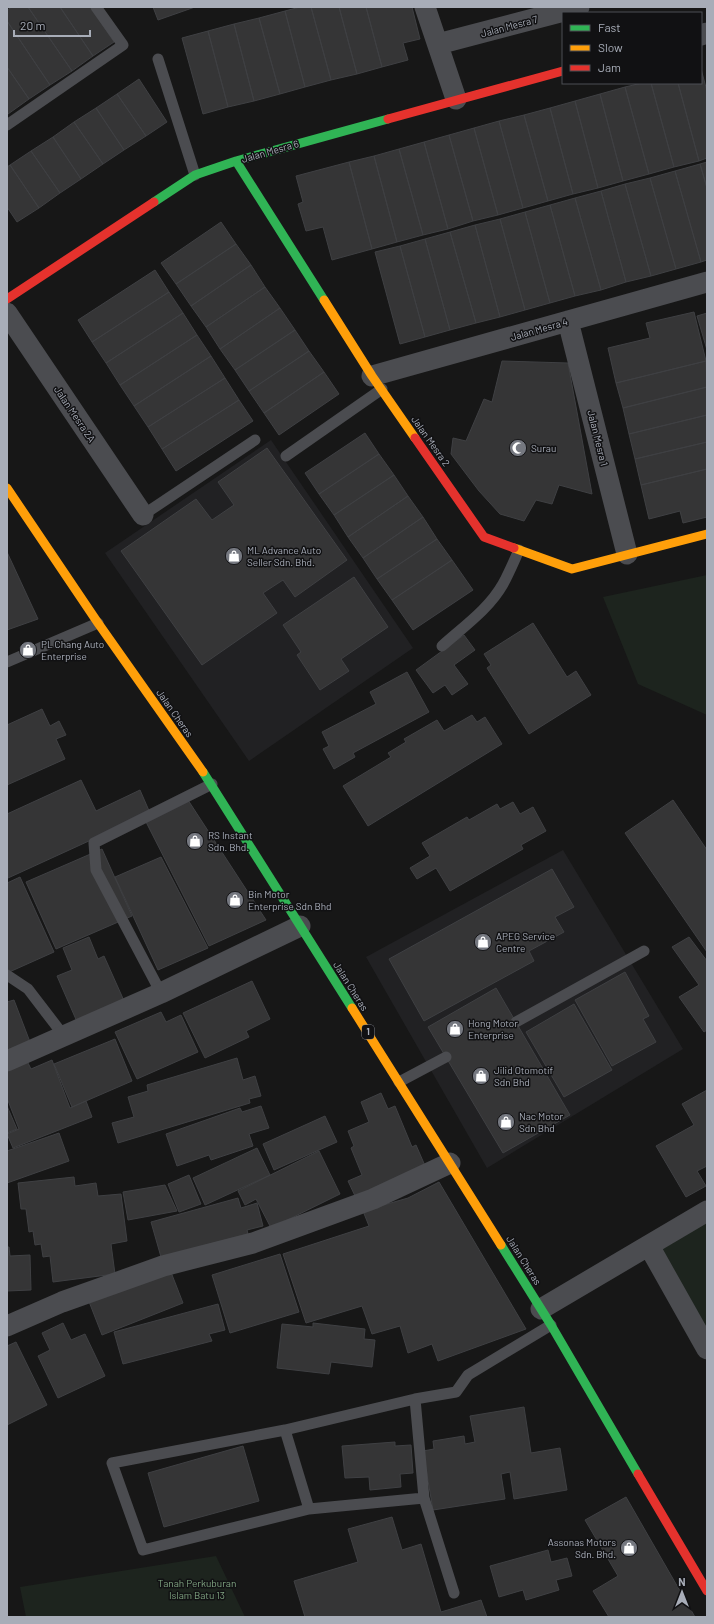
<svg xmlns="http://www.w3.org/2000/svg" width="714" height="1624" font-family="Barlow,sans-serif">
<rect width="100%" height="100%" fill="#171717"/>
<!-- built -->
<path fill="#212123" d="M271,440L413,648L249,761L105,553Z
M563,850L683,1049L487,1168L366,957Z"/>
<!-- green -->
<path fill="#1d241e" d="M707,575V715L638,684L603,597Z
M707,1222V1330L659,1251Z
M216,1556L245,1617H26L20,1587Z"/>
<!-- building -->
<path fill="#353536" stroke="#3f4043" d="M12,7H28L72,71L50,85L7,21V10Z
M28,7H60L93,56L72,71Z
M60,7H91L114,42L93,56Z
M153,7H195L158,20Z
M300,7H311L331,80L305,87L285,11Z
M311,7H339L357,74L331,80Z
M339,7H366L382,67L357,74Z
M366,7H412L420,39L403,43L408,60L382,67Z
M285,11L305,87L280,94L259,18Z
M259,18L280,94L254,101L234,24Z
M7,21L50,85L29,99L7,67Z
M234,24L254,101L228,107L208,31Z
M208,31L228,107L203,114L182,38Z
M7,67L29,99L8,114L7,113Z
M701,69L707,91V158L699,161L678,83H701Z
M139,79L167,122L146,136L117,94Z
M642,83H651L674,167L649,174L625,87Z
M651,83H678L699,161L674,167Z
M625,87L649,174L623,181L600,94Z
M117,94L146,136L124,150L96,108Z
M600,94L623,181L598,188L575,101Z
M575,101L598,188L573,194L550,108Z
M96,108L124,150L103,164L74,122Z
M550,108L573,194L548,201L524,115Z
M524,115L548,201L523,208L499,121Z
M499,121L523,208L498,215L474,128Z
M74,122L103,164L81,179L53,137Z
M474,128L498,215L473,221L449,135Z
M449,135L473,221L448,229L424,142Z
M53,137L81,179L60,193L31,151Z
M424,142L448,229L423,235L399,149Z
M399,149L423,235L397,242L374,156Z
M31,151L60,193L39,208L10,165Z
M374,156L397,242L372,249L349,162Z
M349,162L372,249L332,260L323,227L306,231L298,204L303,202L296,176Z
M707,162V188L700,164Z
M700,164L707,188V260L701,262L675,171Z
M10,165L39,208L17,222L7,207V167Z
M675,171L701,262L676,269L650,178Z
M650,178L676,269L651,276L625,184Z
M625,184L651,276L626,282L601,191Z
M601,191L626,282L601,290L575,198Z
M575,198L601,290L575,296L550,205Z
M550,205L575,296L550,303L525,212Z
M525,212L550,303L525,310L500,219Z
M500,219L525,310L500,317L475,225Z
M221,222L236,244L176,284L161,263Z
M475,225L500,317L476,323L450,232Z
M450,232L476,323L450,330L425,239Z
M425,239L450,330L425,337L400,246Z
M236,244L251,265L191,306L176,284Z
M400,246L425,337L400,344L375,252Z
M251,265L265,287L206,327L191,306Z
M155,270L169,292L92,342L78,320Z
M265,287L280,308L220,349L206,327Z
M169,292L183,313L106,363L92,342Z
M280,308L295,330L235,370L220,349Z
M694,312L706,361L616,383L608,348L650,338L646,323Z
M183,313L197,335L120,385L106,363Z
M707,313V350L697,316Z
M295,330L309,351L249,391L235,370Z
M197,335L211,356L134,406L120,385Z
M309,351L324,372L264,413L249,391Z
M211,356L225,378L148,427L134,406Z
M502,361L568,363L592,494L559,485L552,504L536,500L524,521L500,514L479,491L451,454L453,438L466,441L484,399L492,402Z
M706,361L707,387L623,408L616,383Z
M324,372L339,394L279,435L264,413Z
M225,378L239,400L162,449L148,427Z
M707,387V415L629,434L623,408Z
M239,400L253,421L176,471L162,449Z
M707,415V442L635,459L629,434Z
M365,433L379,454L319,494L305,473Z
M707,442V469L641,485L635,459Z
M267,448L347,560L295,597L283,580L263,593L277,613L202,665L121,551L196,499L212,520L234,505L218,482Z
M379,454L394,475L334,515L319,494Z
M707,469V517L683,523L680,511L649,519L641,485Z
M394,475L408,496L348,537L334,515Z
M408,496L423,517L363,558L348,537Z
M423,517L437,539L377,579L363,558Z
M437,539L452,560L392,600L377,579Z
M7,552L38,619L7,630Z
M452,560L473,590L413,630L392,600Z
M354,577L388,627L341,659L349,671L320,690L297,655L301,652L283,625Z
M533,623L567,677L576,671L591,695L529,734L487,668L491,665L484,654Z
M464,635L475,650L454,665L468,684L452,695L445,685L433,693L416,670Z
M407,672L429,712L353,753L355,757L334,769L323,749L329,746L322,732L376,704L370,692Z
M42,709L50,726L59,721L66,735L56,739L65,759L7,785V725Z
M472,715L477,722L485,717L502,744L368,826L343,786L391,757L388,753L406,742L404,739L437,720L444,731Z
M81,780L96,811L140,790L150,813L8,878L7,814Z
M188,800L266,920L209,946L145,820Z
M673,800L707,850V952L625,833Z
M513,802L520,814L533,807L546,831L521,845L523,849L450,891L436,868L417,879L410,868L430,856L422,843L467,817L469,820L497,804L500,809Z
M102,849L132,916L56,949L26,882Z
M161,857L208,948L158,970L115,877Z
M552,869L574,907L555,917L564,932L529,951L534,961L424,1021L389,959Z
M20,877L54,952L7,973V883Z
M89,937L98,959L104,956L125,1003L78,1024L57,976L72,970L63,948Z
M689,937L707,961V1030L704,1032L679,997L699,985L672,947Z
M625,972L649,1016L643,1019L656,1042L612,1066L575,1000Z
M252,981L270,1019L246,1031L249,1037L205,1058L183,1013Z
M496,988L570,1115L503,1153L428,1027Z
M14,1000L30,1042L7,1050V1002Z
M574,1004L612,1070L564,1097L526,1032Z
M161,1012L166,1022L181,1015L198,1052L137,1079L115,1032Z
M115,1039L132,1081L72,1107L54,1064Z
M237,1058L243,1080L255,1076L261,1096L249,1099L250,1103L118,1143L112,1123L134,1117L128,1097L148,1091L147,1085Z
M52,1060L70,1108L86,1101L92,1117L13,1148L7,1134L19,1129L7,1098V1069L27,1061L31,1069Z
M707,1090V1166L697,1171L706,1186L686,1197L656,1146L694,1125L682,1104Z
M381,1093L388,1109L395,1106L412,1147L416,1145L426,1168L356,1198L348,1181L362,1175L351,1148L354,1146L348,1131L369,1122L361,1102Z
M7,1106L17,1129L7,1133Z
M261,1106L269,1128L249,1134L253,1146L211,1160L209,1155L177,1166L166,1134L240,1108L242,1112Z
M325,1116L337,1142L274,1170L263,1144Z
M59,1133L69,1161L7,1183V1151Z
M257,1148L270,1175L205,1205L193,1178Z
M319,1151L340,1194L271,1228L256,1199L245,1205L238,1191Z
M189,1175L201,1204L179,1212L168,1184Z
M74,1177L75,1186L96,1183L98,1196L121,1194L127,1241L111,1244L115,1274L53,1282L50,1256L43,1257L41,1244L35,1245L33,1231L29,1232L26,1209H21L18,1183Z
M439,1182L526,1329L438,1361L432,1344L408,1353L400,1326L372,1334L362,1306L306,1323L283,1254L369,1226L363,1211L408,1198Z
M165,1185L177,1211L128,1220L123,1192Z
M238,1198L241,1208L257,1203L263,1226L247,1230L248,1234L161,1257L151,1222Z
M7,1247H9L10,1256L30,1255L31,1290L7,1291Z
M280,1254L299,1312L230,1333L212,1275Z
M169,1267L183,1303L102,1335L88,1299Z
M218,1304L225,1330L209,1334L212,1341L123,1364L114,1332Z
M63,1323L71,1340L85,1334L105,1376L58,1398L38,1356L50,1350L42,1333Z
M313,1323L365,1329L364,1339L375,1340L372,1367L331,1362L329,1374L277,1368L282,1324L313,1327Z
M16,1342L47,1405L7,1425V1346Z
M524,1407L531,1453L560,1448L567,1490L514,1499L510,1472L501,1474L505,1499L433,1510L423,1451L434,1449L433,1441L464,1436L465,1444L475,1442L470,1416Z
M395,1442V1446L411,1445L413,1473L400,1474L401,1487L370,1490L369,1477L345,1478L342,1446Z
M243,1446L259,1501L164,1527L148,1473Z
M626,1497L695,1617H609L593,1591L618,1576L585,1520Z
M392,1517L402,1550L421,1544L441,1612L481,1600L487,1617H305L294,1581L358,1562L348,1529Z
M548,1550L551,1562L567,1558L572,1576L556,1580L559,1590L526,1600L523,1590L499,1597L490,1566Z"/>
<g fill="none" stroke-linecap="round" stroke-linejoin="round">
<!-- lane -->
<path stroke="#4b4c50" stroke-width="11" d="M158,59L195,175
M7,125L123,45L96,7
M286,456L382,389
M143,515L255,440
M442,646C463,627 489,609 503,584C509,573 514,561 519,550
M7,662L98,623
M7,975L28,989L64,1036
M161,993L96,870L94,843L212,784
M516,1022L644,951
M399,1082L446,1057
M415,1399L424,1498L454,1593
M285,1430L112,1463L143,1550L309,1509
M424,1498L309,1509L285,1430L415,1399L456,1392L468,1375L551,1325"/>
<!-- street -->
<path stroke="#4b4c50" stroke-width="21" d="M425,7L456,99
M701,35L707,33
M438,44L579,7
M7,313L143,515
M568,321L627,554
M372,376L707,282
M7,1061L161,993L300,926
M649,1246L707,1349
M541,1309L707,1211
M7,1326L62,1302L163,1266L253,1243L373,1199L450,1163"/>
<!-- fast -->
<path stroke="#30b455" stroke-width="9" d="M236,161L324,300
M154,202L195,175L236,161L388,119
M203,772L352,1008
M501,1245L551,1325L638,1474"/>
<!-- slow -->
<path stroke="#ff9f0a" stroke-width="9" d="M324,300L372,376L415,438
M7,488L98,623L203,772
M514,548L572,569L707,534
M352,1008L501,1245"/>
<!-- jam -->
<path stroke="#e5322d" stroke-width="9" d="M388,119L563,71
M7,299L154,202
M415,438L484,537L514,548
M638,1474L707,1591"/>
</g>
<!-- icons -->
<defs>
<symbol id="mosque-disc" viewBox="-11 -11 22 22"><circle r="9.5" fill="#757880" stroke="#111113"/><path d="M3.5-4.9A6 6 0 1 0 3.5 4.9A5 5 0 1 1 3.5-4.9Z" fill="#fff"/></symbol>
<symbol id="shop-disc" viewBox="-11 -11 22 22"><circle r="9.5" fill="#757880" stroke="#111113"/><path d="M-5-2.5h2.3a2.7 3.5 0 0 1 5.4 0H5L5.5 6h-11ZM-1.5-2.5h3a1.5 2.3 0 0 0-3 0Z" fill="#fff"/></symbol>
</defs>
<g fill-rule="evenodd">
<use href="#mosque-disc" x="508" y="438" width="20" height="20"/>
<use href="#shop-disc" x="224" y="546" width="20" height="20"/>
<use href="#shop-disc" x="18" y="640" width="20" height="20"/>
<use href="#shop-disc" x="185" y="831" width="20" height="20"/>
<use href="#shop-disc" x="225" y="890" width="20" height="20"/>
<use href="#shop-disc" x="473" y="932" width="20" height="20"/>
<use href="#shop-disc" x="445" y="1019" width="20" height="20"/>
<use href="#shop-disc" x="471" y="1066" width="20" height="20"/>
<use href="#shop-disc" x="496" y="1112" width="20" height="20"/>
<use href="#shop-disc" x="619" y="1538" width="20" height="20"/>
</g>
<g text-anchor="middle" stroke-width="3" stroke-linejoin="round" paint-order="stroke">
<!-- shield labels -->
<rect fill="#111113" stroke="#7b7e86" stroke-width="1" x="362" y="1025" width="12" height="14" rx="3"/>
<g font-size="9" font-weight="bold" fill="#a8adb8">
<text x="368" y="1035">1</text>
</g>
<!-- street labels -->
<g font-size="10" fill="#a8adb8" stroke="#111113">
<text transform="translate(509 26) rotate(-15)" y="4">Jalan Mesra 7</text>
<text transform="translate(270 151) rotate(-16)" y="4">Jalan Mesra 6</text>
<text transform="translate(539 329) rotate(-16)" y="4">Jalan Mesra 4</text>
<text transform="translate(75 414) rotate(56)" y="4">Jalan Mesra 2A</text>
<text transform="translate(598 438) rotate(76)" y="4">Jalan Mesra 1</text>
<text transform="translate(431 441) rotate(55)" y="4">Jalan Mesra 2</text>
<text transform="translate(175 713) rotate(55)" y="4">Jalan Cheras</text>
<text transform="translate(351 986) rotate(58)" y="4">Jalan Cheras</text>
<text transform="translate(524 1260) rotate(58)" y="4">Jalan Cheras</text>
</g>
<!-- poi labels -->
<g font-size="10" fill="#a8adb8" stroke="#111113" text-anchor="start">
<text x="531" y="452">Surau</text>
<text x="247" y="554">ML Advance Auto<tspan x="247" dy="12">Seller Sdn. Bhd.</tspan></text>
<text x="41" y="648">PL Chang Auto<tspan x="41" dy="12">Enterprise</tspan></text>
<text x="208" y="839">RS Instant<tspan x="208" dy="12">Sdn. Bhd.</tspan></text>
<text x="248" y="898">Bin Motor<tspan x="248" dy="12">Enterprise Sdn Bhd</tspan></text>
<text x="496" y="940">APEG Service<tspan x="496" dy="12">Centre</tspan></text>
<text x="468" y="1027">Hong Motor<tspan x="468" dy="12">Enterprise</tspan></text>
<text x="494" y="1074">Jilid Otomotif<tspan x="494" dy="12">Sdn Bhd</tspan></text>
<text x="519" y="1120">Nac Motor<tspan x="519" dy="12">Sdn Bhd</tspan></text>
<text x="616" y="1546" text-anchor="end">Assonas Motors<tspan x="616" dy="12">Sdn. Bhd.</tspan></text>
</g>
<!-- park labels -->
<g font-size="10" fill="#7fa381" stroke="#111113">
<text x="197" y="1587">Tanah Perkuburan<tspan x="197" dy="12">Islam Batu 13</tspan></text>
</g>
</g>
<!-- border -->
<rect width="714" height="1624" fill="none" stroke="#a8adb8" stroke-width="16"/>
<!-- legend -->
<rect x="562" y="12" width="140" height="72" fill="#111113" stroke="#4d4f55"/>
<rect x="570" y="25" width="20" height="6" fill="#30b455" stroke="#4d4f55"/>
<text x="598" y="32" font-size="12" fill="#a8adb8">Fast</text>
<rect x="570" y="45" width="20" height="6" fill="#ff9f0a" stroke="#4d4f55"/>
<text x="598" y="52" font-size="12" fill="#a8adb8">Slow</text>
<rect x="570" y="65" width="20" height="6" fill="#e5322d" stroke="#4d4f55"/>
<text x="598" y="72" font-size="12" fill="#a8adb8">Jam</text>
<!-- north arrow -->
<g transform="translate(682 1592)" stroke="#111113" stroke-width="3" paint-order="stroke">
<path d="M0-3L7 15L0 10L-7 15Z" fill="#a8adb8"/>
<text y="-6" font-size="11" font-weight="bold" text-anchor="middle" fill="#a8adb8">N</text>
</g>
<!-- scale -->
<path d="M14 30v6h76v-6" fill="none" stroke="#a8adb8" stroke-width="2"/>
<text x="20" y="30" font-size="12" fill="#a8adb8" stroke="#111113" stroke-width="3" paint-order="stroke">20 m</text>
</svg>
